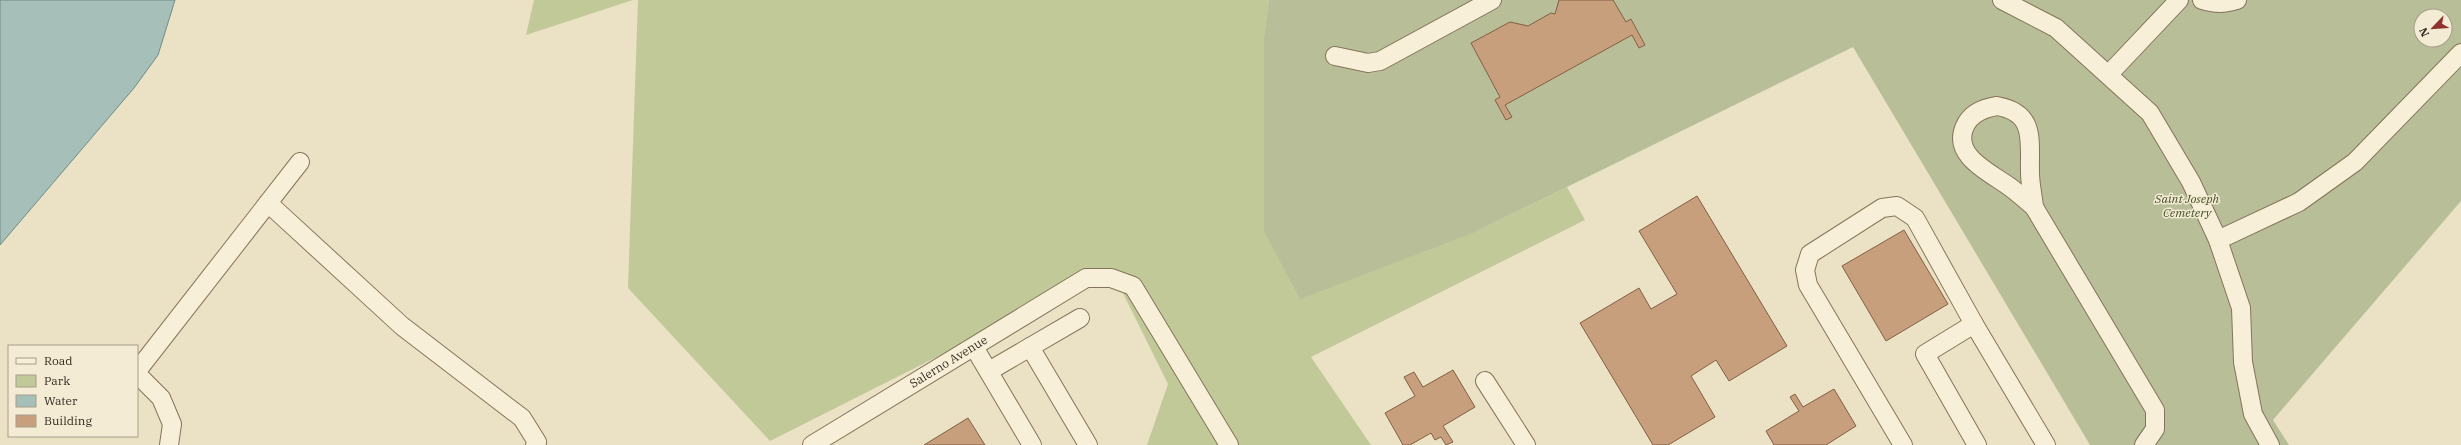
<svg xmlns="http://www.w3.org/2000/svg" width="2461" height="445" font-family="'IBM Plex Serif',serif">
<rect width="100%" height="100%" fill="#ebe1c5"/>
<!-- green -->
<path fill="#c1c999" d="M534,0H633L526,35Z
M638,0H1269L1264,36L1475,232L1567,187L1585,220L1311,357L1371,445H1147L1168,384L1111,269L770,441L628,288Z"/>
<!-- cemetery -->
<path fill="#b8be98" fill-rule="evenodd" d="M1269,0H2461V201L2273,420L2289,445H2090L1853,47L1475,232L1300,299L1264,231V36ZM2421,16H2445V40H2421Z"/>
<!-- water -->
<path fill="#a6bfb9" stroke="#6e8c86" d="M0,0H175L158,55L134,88L0,245Z"/>
<!-- building -->
<path fill="#c79f7d" stroke="#835f43" d="M1559,0H1613L1626,22L1631,19L1645,45L1639,48L1632,35L1505,105L1512,117L1506,120L1495,100L1500,97L1471,43L1510,22L1528,26L1551,13L1555,14Z
M1697,196L1787,346L1729,381L1716,360L1691,376L1715,417L1668,445H1653L1580,323L1639,288L1651,309L1677,294L1639,231Z
M1904,230L1948,304L1886,341L1842,266Z
M1453,370L1475,407L1443,426L1453,442L1446,445L1441,437L1435,440L1431,433L1410,445H1403L1385,413L1415,396L1404,377L1414,372L1423,387Z
M1834,389L1856,426L1826,445H1774L1766,431L1799,411L1790,397L1795,394L1803,407Z
M968,418L985,445H924Z"/>
<g fill="none" stroke-linecap="round" stroke-linejoin="round">
<defs>
<g id="minor">
<path d="M2002,0L2056,28L2150,113L2191,182L2218,240L2241,308L2243,362L2253,414L2270,445"/>
<path d="M2202,0C2215,4 2224,4 2237,0"/>
<path d="M1335,56L1368,63L1380,61L1492,0"/>
<path d="M2109,74L2179,0"/>
<path d="M1997,106C2037,113 2029,142 2030,173C2030,184 2033,196 2034,207C2026,200 2018,193 2010,187C1991,173 1951,156 1965,126C1971,113 1984,108 1997,106Z"/>
<path d="M268,203L402,326L522,418L537,442L535,445"/>
<path d="M2034,207L2155,410V429L2144,445"/>
<path d="M2218,240L2299,202L2355,162L2461,53"/>
<path d="M1974,324L1925,354L1977,445"/>
<path d="M974,347L1032,445"/>
<path d="M1030,347L1088,445"/>
<path d="M137,371L300,162"/>
<path d="M989,371L1080,318"/>
<path d="M137,374L161,398L172,424L169,445"/>
<path d="M1485,381L1526,445"/>
<path id="s1" d="M812,445L1086,278H1111L1133,286L1229,445"/>
<path d="M1903,445L1808,285L1805,270L1810,254L1882,208L1897,206L1915,218L1974,324L2046,445"/>
</g>
</defs>
<!-- minor casing -->
<use href="#minor" stroke="#85745c" stroke-width="20"/>
<!-- minor -->
<use href="#minor" stroke="#f7efd7" stroke-width="18"/>
</g>
<g text-anchor="middle" stroke-width="3" stroke-linejoin="round" paint-order="stroke">
<!-- park labels -->
<g font-size="12" font-style="italic" fill="#455127" stroke="#f3ebd4">
<text x="2187" y="203">Saint Joseph<tspan x="2187" dy="14">Cemetery</tspan></text>
</g>
<!-- street labels -->
<g font-size="12" fill="#362b1f" stroke="#f3ebd4">
<text dy="4" stroke="none"><textPath href="#s1" startOffset="160">Salerno Avenue</textPath></text>
</g>
</g>
<!-- legend -->
<rect x="8" y="345" width="130" height="92" fill="#f3ebd4" stroke="#a79e8c"/>
<rect x="16" y="358" width="20" height="6" fill="#f7efd7" stroke="#a79e8c"/>
<text x="44" y="365" font-size="12" fill="#362b1f">Road</text>
<rect x="16" y="375" width="20" height="12" fill="#c1c999" stroke="#a79e8c"/>
<text x="44" y="385" font-size="12" fill="#362b1f">Park</text>
<rect x="16" y="395" width="20" height="12" fill="#a6bfb9" stroke="#a79e8c"/>
<text x="44" y="405" font-size="12" fill="#362b1f">Water</text>
<rect x="16" y="415" width="20" height="12" fill="#c79f7d" stroke="#a79e8c"/>
<text x="44" y="425" font-size="12" fill="#362b1f">Building</text>
<!-- north arrow -->
<g transform="translate(2433 28) rotate(245)"><circle r="19" fill="#f3ebd4" stroke="#a79e8c"/>
<path d="M0-3L7 15L0 10L-7 15Z" fill="#903330"/>
<text y="-6" font-size="11" font-weight="bold" text-anchor="middle" fill="#362b1f">N</text>
</g>
</svg>
